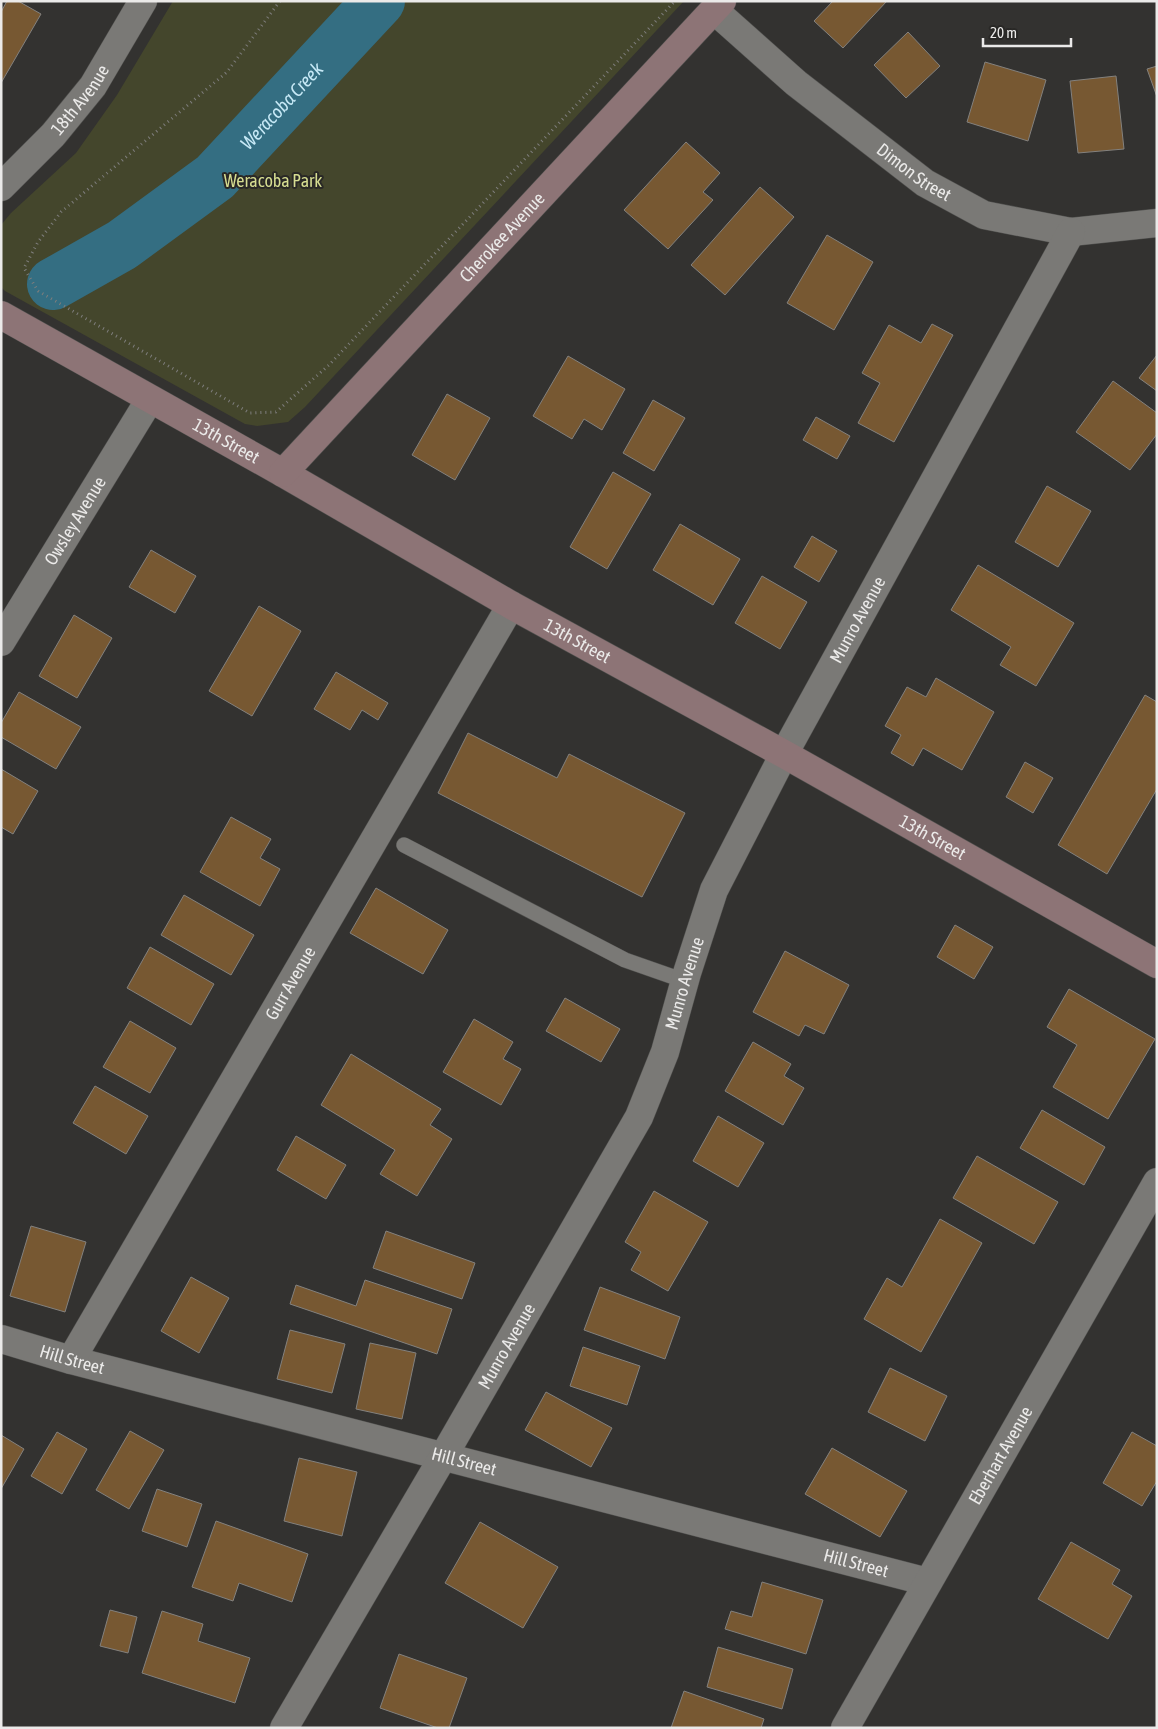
<svg xmlns="http://www.w3.org/2000/svg" width="1158" height="1729" font-family="'Asap Condensed',sans-serif">
<rect width="100%" height="100%" fill="#333230"/>
<!-- green -->
<path fill="#44462c" d="M173,1H684L305,407L288,422L257,426L245,424L5,291L1,287V225L11,213L76,153L117,95Z"/>
<g fill="none" stroke-linecap="round" stroke-linejoin="round">
<!-- river -->
<path stroke="#346e82" stroke-width="52" id="s1" d="M53,284L122,245L215,177L379,1"/>
</g>
<!-- building -->
<path fill="#775832" stroke="#83817e" d="M7,1H18L41,14L1,83V12Z
M833,1H887L843,48L814,21Z
M908,32L940,66L906,98L874,65Z
M985,62L1046,80L1028,141L967,122Z
M1157,66V97L1147,69Z
M1116,76L1124,149L1078,153L1070,81Z
M686,142L720,173L703,192L713,200L668,249L624,210Z
M760,187L794,217L725,295L691,265Z
M827,235L873,262L834,330L787,303Z
M932,324L953,335L894,442L858,423L880,383L862,373L889,325L921,343Z
M1157,355V391L1139,378Z
M568,356L625,389L602,430L584,419L572,439L533,416Z
M1113,381L1157,413V434L1130,470L1076,432Z
M447,394L490,418L455,480L412,455Z
M653,400L685,418L654,471L623,453Z
M816,417L850,436L837,459L803,440Z
M613,472L651,494L607,569L570,547Z
M1047,486L1091,511L1058,567L1015,542Z
M680,524L740,559L713,605L653,570Z
M812,536L837,551L819,582L794,567Z
M151,550L196,576L175,613L129,587Z
M978,565L1074,623L1036,686L1000,665L1011,647L951,610Z
M762,576L807,602L780,649L735,623Z
M259,606L301,631L252,716L209,691Z
M74,615L112,638L77,698L39,676Z
M336,672L388,703L378,720L362,710L350,730L314,709Z
M936,678L994,712L962,770L923,748L913,766L891,753L901,735L885,726L907,687L926,697Z
M19,692L81,727L56,769L1,737V723Z
M1145,695L1157,702V789L1107,874L1058,845Z
M468,733L557,778L569,754L685,813L642,897L438,793Z
M1025,762L1053,778L1033,813L1006,797Z
M1,769L38,791L13,834L1,827Z
M231,817L271,839L260,858L280,869L260,906L200,872Z
M376,888L448,930L423,974L350,933Z
M184,895L254,935L231,975L161,935Z
M955,925L993,947L974,979L937,957Z
M150,947L214,984L191,1025L127,988Z
M785,951L849,985L824,1034L805,1025L799,1036L753,1012Z
M1069,989L1155,1039L1108,1119L1053,1087L1077,1045L1047,1027Z
M565,998L620,1029L601,1062L546,1031Z
M474,1019L513,1042L503,1059L521,1069L501,1105L443,1072Z
M130,1021L176,1048L150,1093L103,1067Z
M753,1042L791,1064L784,1076L804,1088L783,1125L725,1091Z
M351,1054L441,1109L430,1125L452,1139L417,1196L380,1174L395,1150L321,1105Z
M95,1086L148,1116L126,1154L73,1123Z
M1042,1110L1105,1147L1084,1185L1020,1148Z
M718,1116L764,1143L738,1187L693,1161Z
M296,1136L346,1165L326,1199L277,1170Z
M977,1156L1058,1202L1034,1244L953,1198Z
M654,1191L708,1222L668,1291L631,1270L641,1252L625,1242Z
M940,1219L982,1243L921,1352L864,1319L887,1278L902,1287Z
M31,1226L86,1242L65,1312L10,1296Z
M386,1231L475,1263L462,1299L373,1268Z
M191,1277L229,1298L199,1353L161,1331Z
M365,1280L452,1309L437,1354L290,1304L296,1285L356,1306Z
M600,1287L680,1317L665,1359L584,1330Z
M290,1330L345,1344L332,1393L277,1379Z
M370,1343L416,1353L402,1419L356,1409Z
M583,1347L640,1366L627,1405L570,1386Z
M890,1368L947,1396L925,1441L868,1412Z
M546,1392L612,1428L591,1467L525,1430Z
M130,1431L164,1450L129,1509L96,1490Z
M57,1432L87,1449L62,1494L31,1476Z
M1132,1432L1157,1446V1481L1142,1506L1103,1483Z
M1,1435L24,1449L1,1489Z
M832,1448L907,1491L880,1537L805,1494Z
M299,1458L357,1472L342,1536L284,1521Z
M157,1489L202,1504L187,1547L142,1531Z
M216,1521L308,1554L292,1602L239,1583L233,1601L192,1587Z
M480,1522L558,1567L523,1628L445,1583Z
M1071,1542L1120,1570L1112,1584L1132,1596L1108,1639L1038,1599Z
M762,1582L823,1600L806,1654L725,1629L731,1611L752,1617Z
M110,1610L137,1617L128,1653L100,1646Z
M162,1611L203,1624L198,1641L250,1658L235,1703L142,1673Z
M718,1647L793,1669L782,1709L707,1687Z
M399,1654L467,1678L449,1728H438L380,1708Z
M684,1691L764,1719L761,1728H671Z"/>
<g fill="none" stroke-linecap="round" stroke-linejoin="round">
<defs>
<path id="lane" d="M404,845L625,960L685,981"/>
<g id="street">
<path id="s2" d="M714,10L796,83L925,183L984,215L1071,232L1157,223"/>
<path id="s3" d="M1,187L53,135L93,86L143,1"/>
<path id="s4" d="M1,642L150,399"/>
<path id="s5" d="M1,1339L71,1360L928,1582"/>
<path id="s6" d="M71,1360L511,605"/>
<path id="s7" d="M284,1728L443,1457L639,1117L665,1052L687,973L714,890L784,754L1071,232"/>
<path id="s8" d="M845,1728L1157,1182"/>
</g>
<g id="secondary">
<path id="s9" d="M1,315L283,473L511,605L784,754L1157,964"/>
<path id="s10" d="M283,473L722,1"/>
</g>
</defs>
<!-- lane casing -->
<use href="#lane" stroke="#50504e" stroke-width="16"/>
<!-- street casing -->
<use href="#street" stroke="#50504e" stroke-width="29"/>
<!-- secondary casing -->
<use href="#secondary" stroke="#50504e" stroke-width="29"/>
<!-- path -->
<path stroke="#7f7e7d" stroke-width="3" stroke-dasharray="1 4" stroke-linecap="butt" d="M280,1L227,72L61,212L38,242L24,268L38,291L250,413L276,412L329,365L675,1"/>
<!-- lane -->
<use href="#lane" stroke="#7a7976" stroke-width="15"/>
<!-- street -->
<use href="#street" stroke="#7a7976" stroke-width="28"/>
<!-- secondary -->
<use href="#secondary" stroke="#8d7476" stroke-width="28"/>
</g>
<g text-anchor="middle" stroke-width="4" stroke-linejoin="round" paint-order="stroke">
<!-- street labels -->
<g font-size="18" fill="#ebeae9" stroke="#292826">
<text dy="6" stroke="none"><textPath href="#s3" startOffset="118">18th Avenue</textPath></text>
<text dy="6" stroke="none"><textPath href="#s2" startOffset="258">Dimon Street</textPath></text>
<text dy="6" stroke="none"><textPath href="#s10" startOffset="322">Cherokee Avenue</textPath></text>
<text dy="6" stroke="none"><textPath href="#s9" startOffset="258">13th Street</textPath></text>
<text dy="6" stroke="none"><textPath href="#s4" startOffset="142">Owsley Avenue</textPath></text>
<text dy="6" stroke="none"><textPath href="#s7" startOffset="1252">Munro Avenue</textPath></text>
<text dy="6" stroke="none"><textPath href="#s9" startOffset="662">13th Street</textPath></text>
<text dy="6" stroke="none"><textPath href="#s9" startOffset="1068">13th Street</textPath></text>
<text dy="6" stroke="none"><textPath href="#s6" startOffset="436">Gurr Avenue</textPath></text>
<text dy="6" stroke="none"><textPath href="#s7" startOffset="848">Munro Avenue</textPath></text>
<text dy="6" stroke="none"><textPath href="#s7" startOffset="442">Munro Avenue</textPath></text>
<text dy="6" stroke="none"><textPath href="#s5" startOffset="74">Hill Street</textPath></text>
<text dy="6" stroke="none"><textPath href="#s8" startOffset="314">Eberhart Avenue</textPath></text>
<text dy="6" stroke="none"><textPath href="#s5" startOffset="479">Hill Street</textPath></text>
<text dy="6" stroke="none"><textPath href="#s5" startOffset="884">Hill Street</textPath></text>
</g>
<!-- park labels -->
<g font-size="18" fill="#d6dd91" stroke="#292826">
<text x="273" y="187">Weracoba Park</text>
</g>
<!-- water labels -->
<g font-size="19" font-style="italic" fill="#c7e9f6" stroke="#292826">
<text dy="7" stroke="none"><textPath href="#s1" startOffset="292">Weracoba Creek</textPath></text>
</g>
</g>
<!-- border -->
<rect width="1158" height="1729" fill="none" stroke="#ebeae9" stroke-width="5"/>
<!-- scale -->
<path d="M983 38v8h88v-8" fill="none" stroke="#ebeae9" stroke-width="2.5"/>
<text x="990" y="38" font-size="15" fill="#ebeae9" stroke="#292826" stroke-width="4" paint-order="stroke">20 m</text>
</svg>
